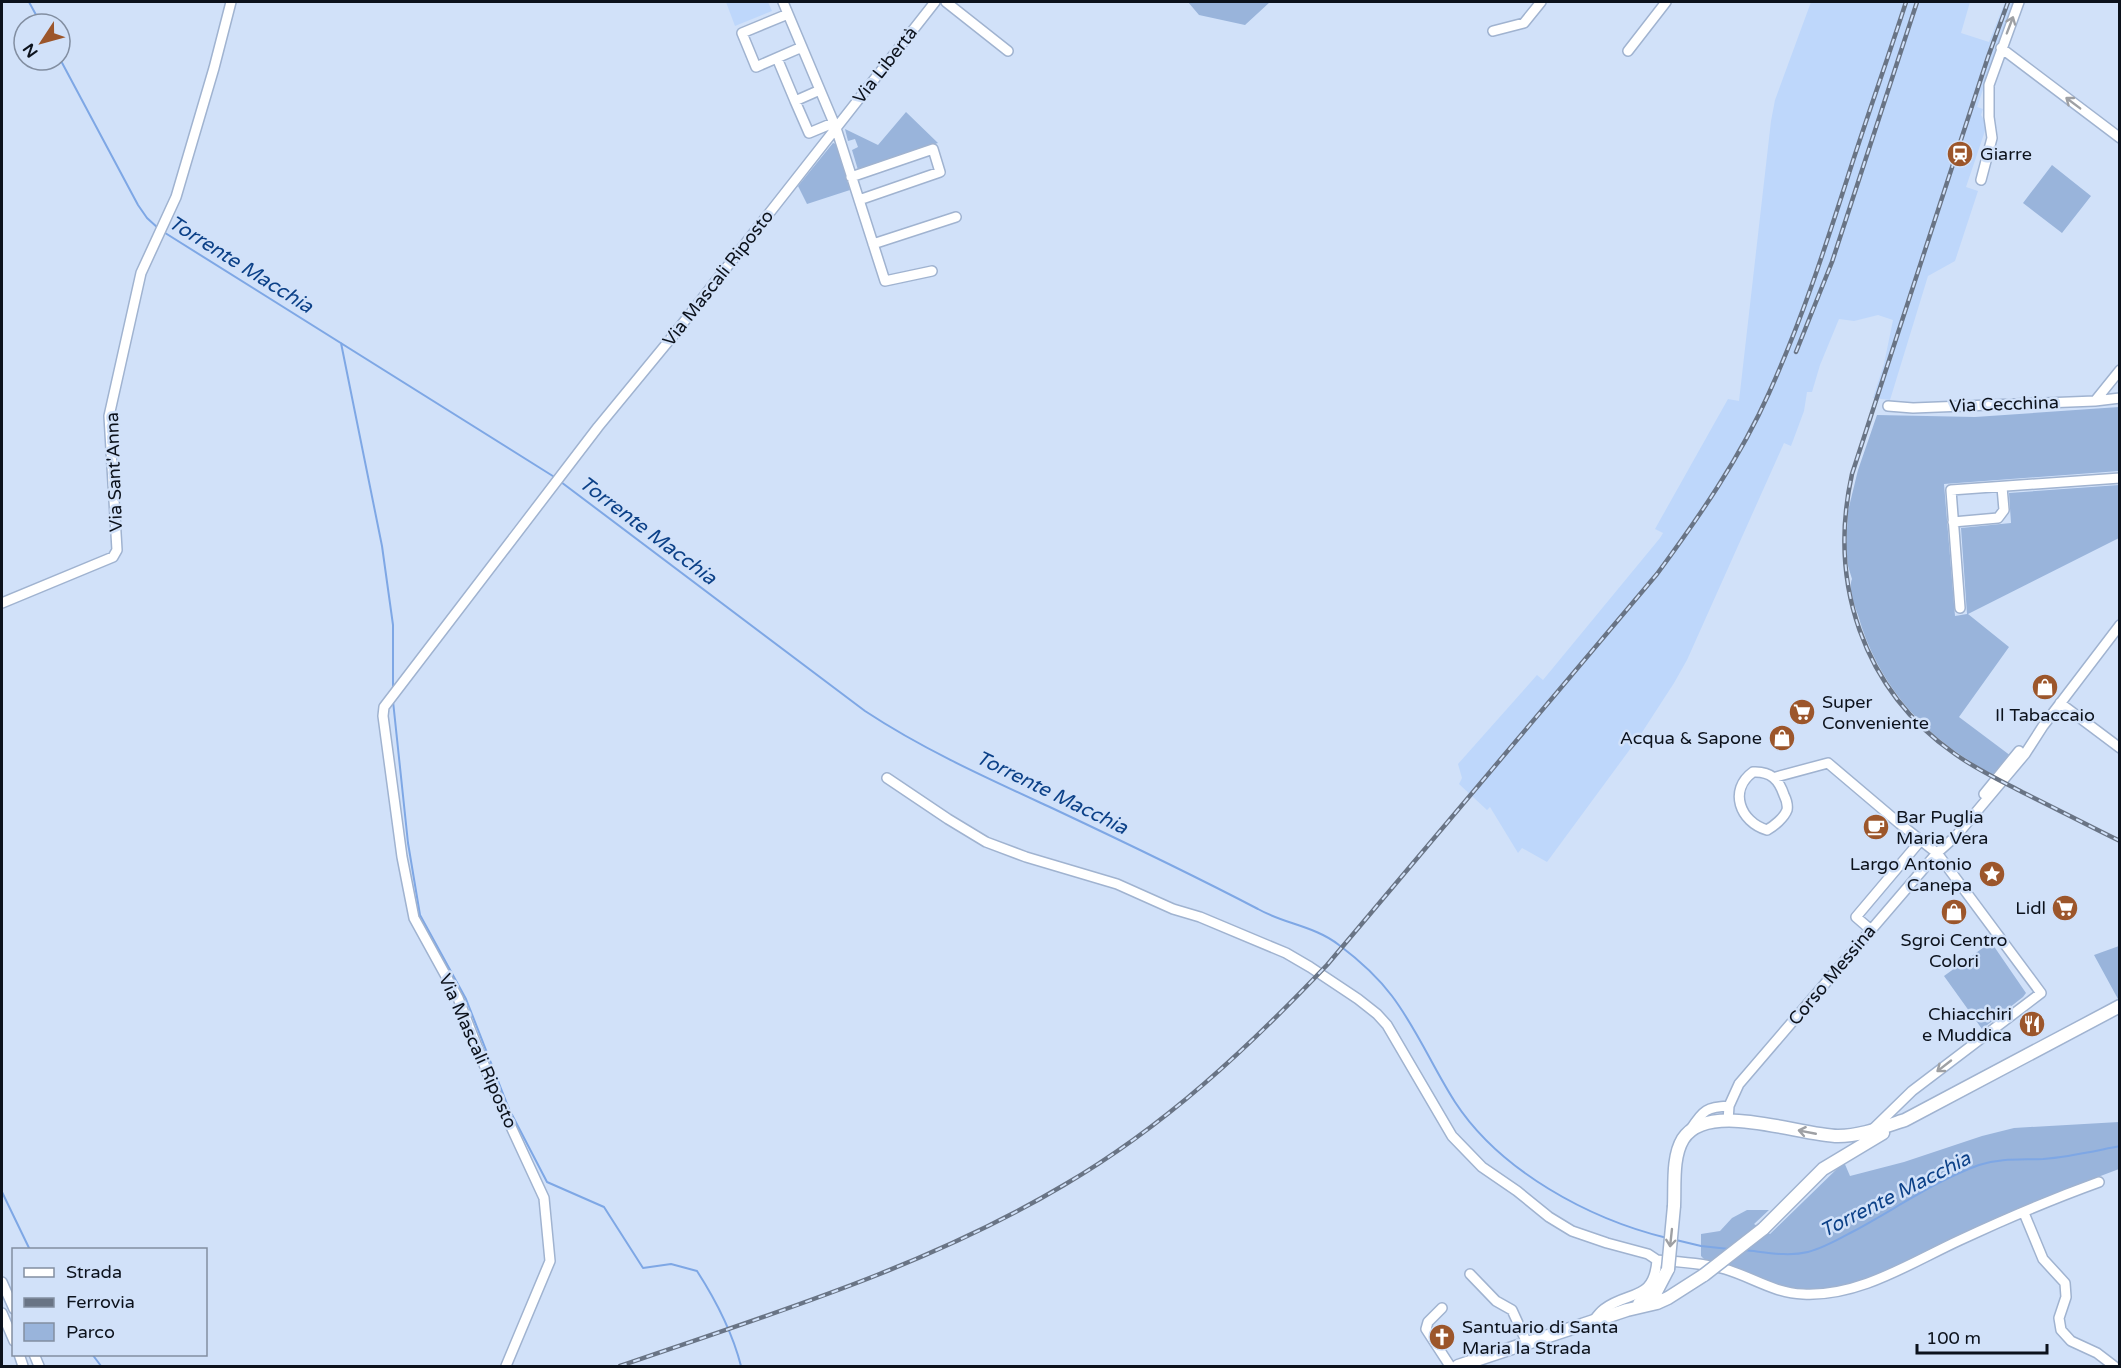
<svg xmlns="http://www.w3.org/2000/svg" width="2121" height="1368" font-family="'Varela Round',sans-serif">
<rect width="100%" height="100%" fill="#d1e1f9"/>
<!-- built -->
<path fill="#bed7fb" d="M726,2H768L772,11L735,26Z
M1811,2H1970L1961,33L1989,42L2005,2H2013L1977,107L1983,109L1981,115L1987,125L1966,187L1978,191L1955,261L1928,276L1890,400L1873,398L1884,364L1893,320L1878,315L1854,321L1839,319L1820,365L1812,392H1807L1804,411L1791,446L1784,443L1687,660L1674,683L1639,737L1547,862L1522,848L1518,853L1490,807L1487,810L1459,784L1462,778L1458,764L1537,675L1543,680L1660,538L1663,533L1655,529L1728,399L1739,401L1771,121L1775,100Z"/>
<!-- green -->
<path fill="#99b4db" d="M1188,2H1270L1245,25L1199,15Z
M906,112L938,143L858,170L852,150L858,147L855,139L848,141L845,129L878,145Z
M833,143L836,144L850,190L807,204L798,186Z
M2052,165L2091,196L2062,233L2023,203Z
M2119,407V471L1944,484L1955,616L1967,614L1961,528L2011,523L2009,493L2119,485V538L1968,614L2009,647L1959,717L2011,756L1995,776C1928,740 1879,689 1858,615C1854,604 1848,589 1852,579L1848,566L1846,547L1848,511L1858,470L1877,415L1975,417Z
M1991,942L2026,993L2023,997L1982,1029L1944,976Z
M2119,946L2120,998L2118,999L2094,955Z
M2119,1122V1169L2090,1180L1850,1287L1828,1291L1781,1289L1706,1261L1701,1256V1234L1720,1231L1732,1218L1747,1210H1769L1754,1224L1770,1234L1844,1162L1850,1176L1904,1162L1982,1136L2014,1128Z"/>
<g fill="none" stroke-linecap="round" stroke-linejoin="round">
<!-- stream -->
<path stroke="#7ea7e5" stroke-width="2" d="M29,2L41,24
M60,59L138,205L147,218L158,228
M162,231L556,478
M341,343L382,546L393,625V690
M561,482L865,711C924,750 989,779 1054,809C1122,841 1191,874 1258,909C1284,924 1315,926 1339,945C1359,960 1377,976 1392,996C1417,1029 1433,1068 1455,1102C1500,1171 1589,1219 1667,1238
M393,701L408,843L420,915L466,999L509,1109L547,1182L604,1207L643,1268L671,1264L697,1271C717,1302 732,1331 741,1366
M2,1192L30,1250
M1676,1240L1701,1246L1729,1249
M1744,1250C1765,1252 1787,1257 1808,1252C1824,1248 1839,1239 1854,1231C1895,1209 1935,1181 1979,1165C2001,1158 2021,1160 2043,1159C2069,1157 2094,1151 2120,1146
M92,1354L101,1366"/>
<defs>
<path id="minor" d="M783,2L836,128L885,281L932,271
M946,2L1008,51
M788,14L742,33L756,67L802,47
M1493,31L1524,23L1541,2
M2001,48L2120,138
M1628,51L1666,2
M777,58L795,101L820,90
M795,101L809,133L833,123
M851,177L933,149L940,172L859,200
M1981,180L1992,138L1989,117V85L2019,2
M873,244L956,217
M2095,401L2120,370
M1888,406L1913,408L2095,401L2120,398
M1953,522L1998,518L2004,510L2002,487
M2,603L113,557L117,550L109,416L141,273L176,197L214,68L231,2
M1960,608L1951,490L2120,478
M2060,703L2120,748
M1753,772C1771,771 1779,780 1784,795C1786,799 1788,805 1787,810C1784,818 1774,826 1767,830C1740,822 1728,790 1753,772Z
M1776,777L1828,763L1900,824L1937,853L2041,993L1912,1091L1873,1129
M887,778L948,819L986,842L1026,857L1117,884L1173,909L1200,917L1286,953L1310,967L1358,999L1377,1014L1387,1025L1452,1136L1482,1167L1517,1191L1549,1217L1572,1231L1607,1243L1648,1254L1657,1260C1680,1262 1704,1263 1725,1269C1752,1277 1774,1293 1803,1294C1859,1297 1910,1263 1960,1240C2005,1219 2052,1199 2099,1182
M1984,794L2019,751
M1871,930L1856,917L1921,840
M1728,1121L1729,1106L1739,1084L1937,853L1956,836L2025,754L2043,726L2120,625
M1691,1129C1703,1110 1707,1107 1729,1106
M2024,1213L2043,1259L2065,1283L2066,1297L2059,1318L2061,1330L2071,1341L2097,1353L2114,1366
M1470,1274L1496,1301L1512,1310L1527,1343
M2,1282L14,1309
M1442,1308L1428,1322L1426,1329L1450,1366
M2,1313L14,1341
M1594,1320C1597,1316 1600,1312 1604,1309C1629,1290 1654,1302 1657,1260
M19,1354L23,1366
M34,1354L39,1366
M506,1366L550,1261L544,1198L494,1090L458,998L414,918L402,857L383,716L384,707L598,427L672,337L935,2"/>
<path id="major" d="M1674,1206C1675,1185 1672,1157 1683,1139C1708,1099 1800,1136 1838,1136C1861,1136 1883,1127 1905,1120L2120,1006
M1763,1229L1823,1169L1883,1133
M1639,1304L1656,1292L1668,1269
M1458,1366L1627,1310L1657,1303L1668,1298L1704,1275"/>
</defs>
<!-- minor casing -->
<use href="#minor" stroke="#a0b3d0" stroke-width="12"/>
<!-- major casing -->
<use href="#major" stroke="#a0b3d0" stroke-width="15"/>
<!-- minor -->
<use href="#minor" stroke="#fff" stroke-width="9"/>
<!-- major -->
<use href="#major" stroke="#fff" stroke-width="12"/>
<defs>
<path id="rail" d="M2008,2L1988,57L1852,474C1828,582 1862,689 1955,754C1976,769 1999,780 2022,792C2055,808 2087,825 2120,841
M1796,352L1832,262L1917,2
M620,1366C771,1314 926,1267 1064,1185C1165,1126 1247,1049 1327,965L1657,574C1699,517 1740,458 1769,393C1802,320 1826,245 1850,170C1868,114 1888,58 1906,2"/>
</defs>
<!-- rail casing -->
<use href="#rail" stroke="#697485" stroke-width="4.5"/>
<!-- rail -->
<use href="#rail" stroke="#d1e1f9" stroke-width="2" stroke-dasharray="7" stroke-linecap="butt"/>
<defs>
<path id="major-bridge" d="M1668,1269L1674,1206
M1704,1275L1763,1229"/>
</defs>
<!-- major-bridge casing -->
<use href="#major-bridge" stroke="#a0b3d0" stroke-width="15" stroke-linecap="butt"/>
<!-- major-bridge -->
<use href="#major-bridge" stroke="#fff" stroke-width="12"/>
</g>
<!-- one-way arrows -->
<defs><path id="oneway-shaft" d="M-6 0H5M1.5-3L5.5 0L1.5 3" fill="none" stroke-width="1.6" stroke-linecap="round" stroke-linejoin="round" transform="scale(1.5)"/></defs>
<g stroke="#9ea0a4">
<use href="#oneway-shaft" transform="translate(2010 25) rotate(-69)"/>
<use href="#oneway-shaft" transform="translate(2073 103) rotate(-143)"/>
<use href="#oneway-shaft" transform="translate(1944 1066) rotate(142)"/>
<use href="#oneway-shaft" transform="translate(1807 1132) rotate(-169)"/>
<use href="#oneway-shaft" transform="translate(1671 1238) rotate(96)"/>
</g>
<!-- icons -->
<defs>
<symbol id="station-disc" viewBox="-11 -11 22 22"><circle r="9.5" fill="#9c562b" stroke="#d1e1f9"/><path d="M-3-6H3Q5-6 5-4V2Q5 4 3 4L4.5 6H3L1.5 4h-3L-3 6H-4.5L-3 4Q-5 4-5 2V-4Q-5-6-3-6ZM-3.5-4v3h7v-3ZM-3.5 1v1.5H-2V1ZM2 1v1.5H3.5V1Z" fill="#fff"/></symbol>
<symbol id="shop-disc" viewBox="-11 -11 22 22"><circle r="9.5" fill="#9c562b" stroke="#d1e1f9"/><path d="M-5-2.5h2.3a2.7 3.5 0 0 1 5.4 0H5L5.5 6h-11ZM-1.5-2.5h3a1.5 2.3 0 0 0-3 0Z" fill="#fff"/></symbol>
<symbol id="supermarket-disc" viewBox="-11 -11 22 22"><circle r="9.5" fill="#9c562b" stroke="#d1e1f9"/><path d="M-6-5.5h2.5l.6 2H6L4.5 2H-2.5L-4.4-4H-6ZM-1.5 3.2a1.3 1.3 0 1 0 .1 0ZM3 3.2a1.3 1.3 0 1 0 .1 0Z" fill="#fff"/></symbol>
<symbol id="cafe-disc" viewBox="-11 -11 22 22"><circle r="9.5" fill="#9c562b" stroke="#d1e1f9"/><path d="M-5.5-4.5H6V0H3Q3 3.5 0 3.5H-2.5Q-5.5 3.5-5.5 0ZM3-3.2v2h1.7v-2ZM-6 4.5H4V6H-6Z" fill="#fff"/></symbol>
<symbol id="sight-disc" viewBox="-11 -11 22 22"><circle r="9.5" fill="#9c562b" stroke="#d1e1f9"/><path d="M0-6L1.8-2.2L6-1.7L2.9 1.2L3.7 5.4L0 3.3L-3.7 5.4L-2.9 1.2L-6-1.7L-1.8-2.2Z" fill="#fff"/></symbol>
<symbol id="restaurant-disc" viewBox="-11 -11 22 22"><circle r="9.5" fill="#9c562b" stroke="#d1e1f9"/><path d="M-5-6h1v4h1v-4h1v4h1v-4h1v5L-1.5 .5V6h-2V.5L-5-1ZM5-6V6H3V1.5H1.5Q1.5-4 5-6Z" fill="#fff"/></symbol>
<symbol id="church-disc" viewBox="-11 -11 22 22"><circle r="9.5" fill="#9c562b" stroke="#d1e1f9"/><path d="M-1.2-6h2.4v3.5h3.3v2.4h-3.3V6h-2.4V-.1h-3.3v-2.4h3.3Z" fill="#fff"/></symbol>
</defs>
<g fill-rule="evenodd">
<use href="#station-disc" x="1945" y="139" width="30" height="30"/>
<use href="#shop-disc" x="2030" y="672" width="30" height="30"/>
<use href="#supermarket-disc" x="1787" y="697" width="30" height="30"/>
<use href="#shop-disc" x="1767" y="723" width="30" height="30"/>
<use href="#cafe-disc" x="1861" y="812" width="30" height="30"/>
<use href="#sight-disc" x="1977" y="859" width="30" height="30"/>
<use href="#supermarket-disc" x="2050" y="893" width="30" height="30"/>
<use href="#shop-disc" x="1939" y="897" width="30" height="30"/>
<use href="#restaurant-disc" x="2017" y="1009" width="30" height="30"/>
<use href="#church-disc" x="1427" y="1322" width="30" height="30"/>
</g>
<g text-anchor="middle" stroke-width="5" stroke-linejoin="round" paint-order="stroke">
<!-- street labels -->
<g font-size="18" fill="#0c121c" stroke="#d1e1f9">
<text transform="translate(885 65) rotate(-52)" y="6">Via Libertà</text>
<text transform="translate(718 278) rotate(-52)" y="6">Via Mascali Riposto</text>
<text transform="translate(2004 404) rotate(-2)" y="6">Via Cecchina</text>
<text transform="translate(114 472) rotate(-92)" y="6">Via Sant'Anna</text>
<text transform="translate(1832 975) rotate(-50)" y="6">Corso Messina</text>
<text transform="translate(478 1051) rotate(66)" y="6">Via Mascali Riposto</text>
</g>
<!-- poi labels -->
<g font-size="18" fill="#0c121c" stroke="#d1e1f9" text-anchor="start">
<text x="1980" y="160">Giarre</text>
<text x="1822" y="708">Super<tspan x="1822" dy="21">Conveniente</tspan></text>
<text x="2045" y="721" text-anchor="middle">Il Tabaccaio</text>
<text x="1762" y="744" text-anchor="end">Acqua &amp; Sapone</text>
<text x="1896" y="823">Bar Puglia<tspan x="1896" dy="21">Maria Vera</tspan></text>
<text x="1972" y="870" text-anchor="end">Largo Antonio<tspan x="1972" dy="21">Canepa</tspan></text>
<text x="2046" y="914" text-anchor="end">Lidl</text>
<text x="1954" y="946" text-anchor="middle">Sgroi Centro<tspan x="1954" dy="21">Colori</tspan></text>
<text x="2012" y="1020" text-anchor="end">Chiacchiri<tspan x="2012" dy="21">e Muddica</tspan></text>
<text x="1462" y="1333">Santuario di Santa<tspan x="1462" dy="21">Maria la Strada</tspan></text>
</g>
<!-- water labels -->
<g font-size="20" font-style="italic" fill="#0c4188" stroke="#d1e1f9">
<text transform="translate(241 264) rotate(32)" y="7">Torrente Macchia</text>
<text transform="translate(648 530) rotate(37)" y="7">Torrente Macchia</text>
<text transform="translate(1052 792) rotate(26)" y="7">Torrente Macchia</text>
<text transform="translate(1895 1194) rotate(-27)" y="7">Torrente Macchia</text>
</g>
</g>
<!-- border -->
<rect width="2121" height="1368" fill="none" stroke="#0c121c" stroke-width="6"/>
<!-- legend -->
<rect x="12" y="1248" width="195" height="108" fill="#d1e1f9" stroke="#828ea1" stroke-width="1.5"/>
<rect x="24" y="1268" width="30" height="9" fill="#ffffff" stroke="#828ea1" stroke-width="1.5"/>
<text x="66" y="1278" font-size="18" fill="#0c121c">Strada</text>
<rect x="24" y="1298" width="30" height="9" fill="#697485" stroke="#828ea1" stroke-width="1.5"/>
<text x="66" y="1308" font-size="18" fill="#0c121c">Ferrovia</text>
<rect x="24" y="1323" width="30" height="18" fill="#99b4db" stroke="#828ea1" stroke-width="1.5"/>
<text x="66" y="1338" font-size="18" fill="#0c121c">Parco</text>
<!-- north arrow -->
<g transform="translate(42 42) rotate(234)"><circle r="28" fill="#d1e1f9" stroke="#828ea1" stroke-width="1.5"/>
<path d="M0-4.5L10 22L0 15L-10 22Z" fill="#9c562b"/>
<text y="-9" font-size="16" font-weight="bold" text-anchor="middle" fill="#0c121c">N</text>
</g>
<!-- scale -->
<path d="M1917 1344v9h130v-9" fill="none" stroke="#0c121c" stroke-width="3"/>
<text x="1926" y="1344" font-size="18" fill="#0c121c" stroke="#d1e1f9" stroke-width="4.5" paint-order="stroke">100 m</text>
</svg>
